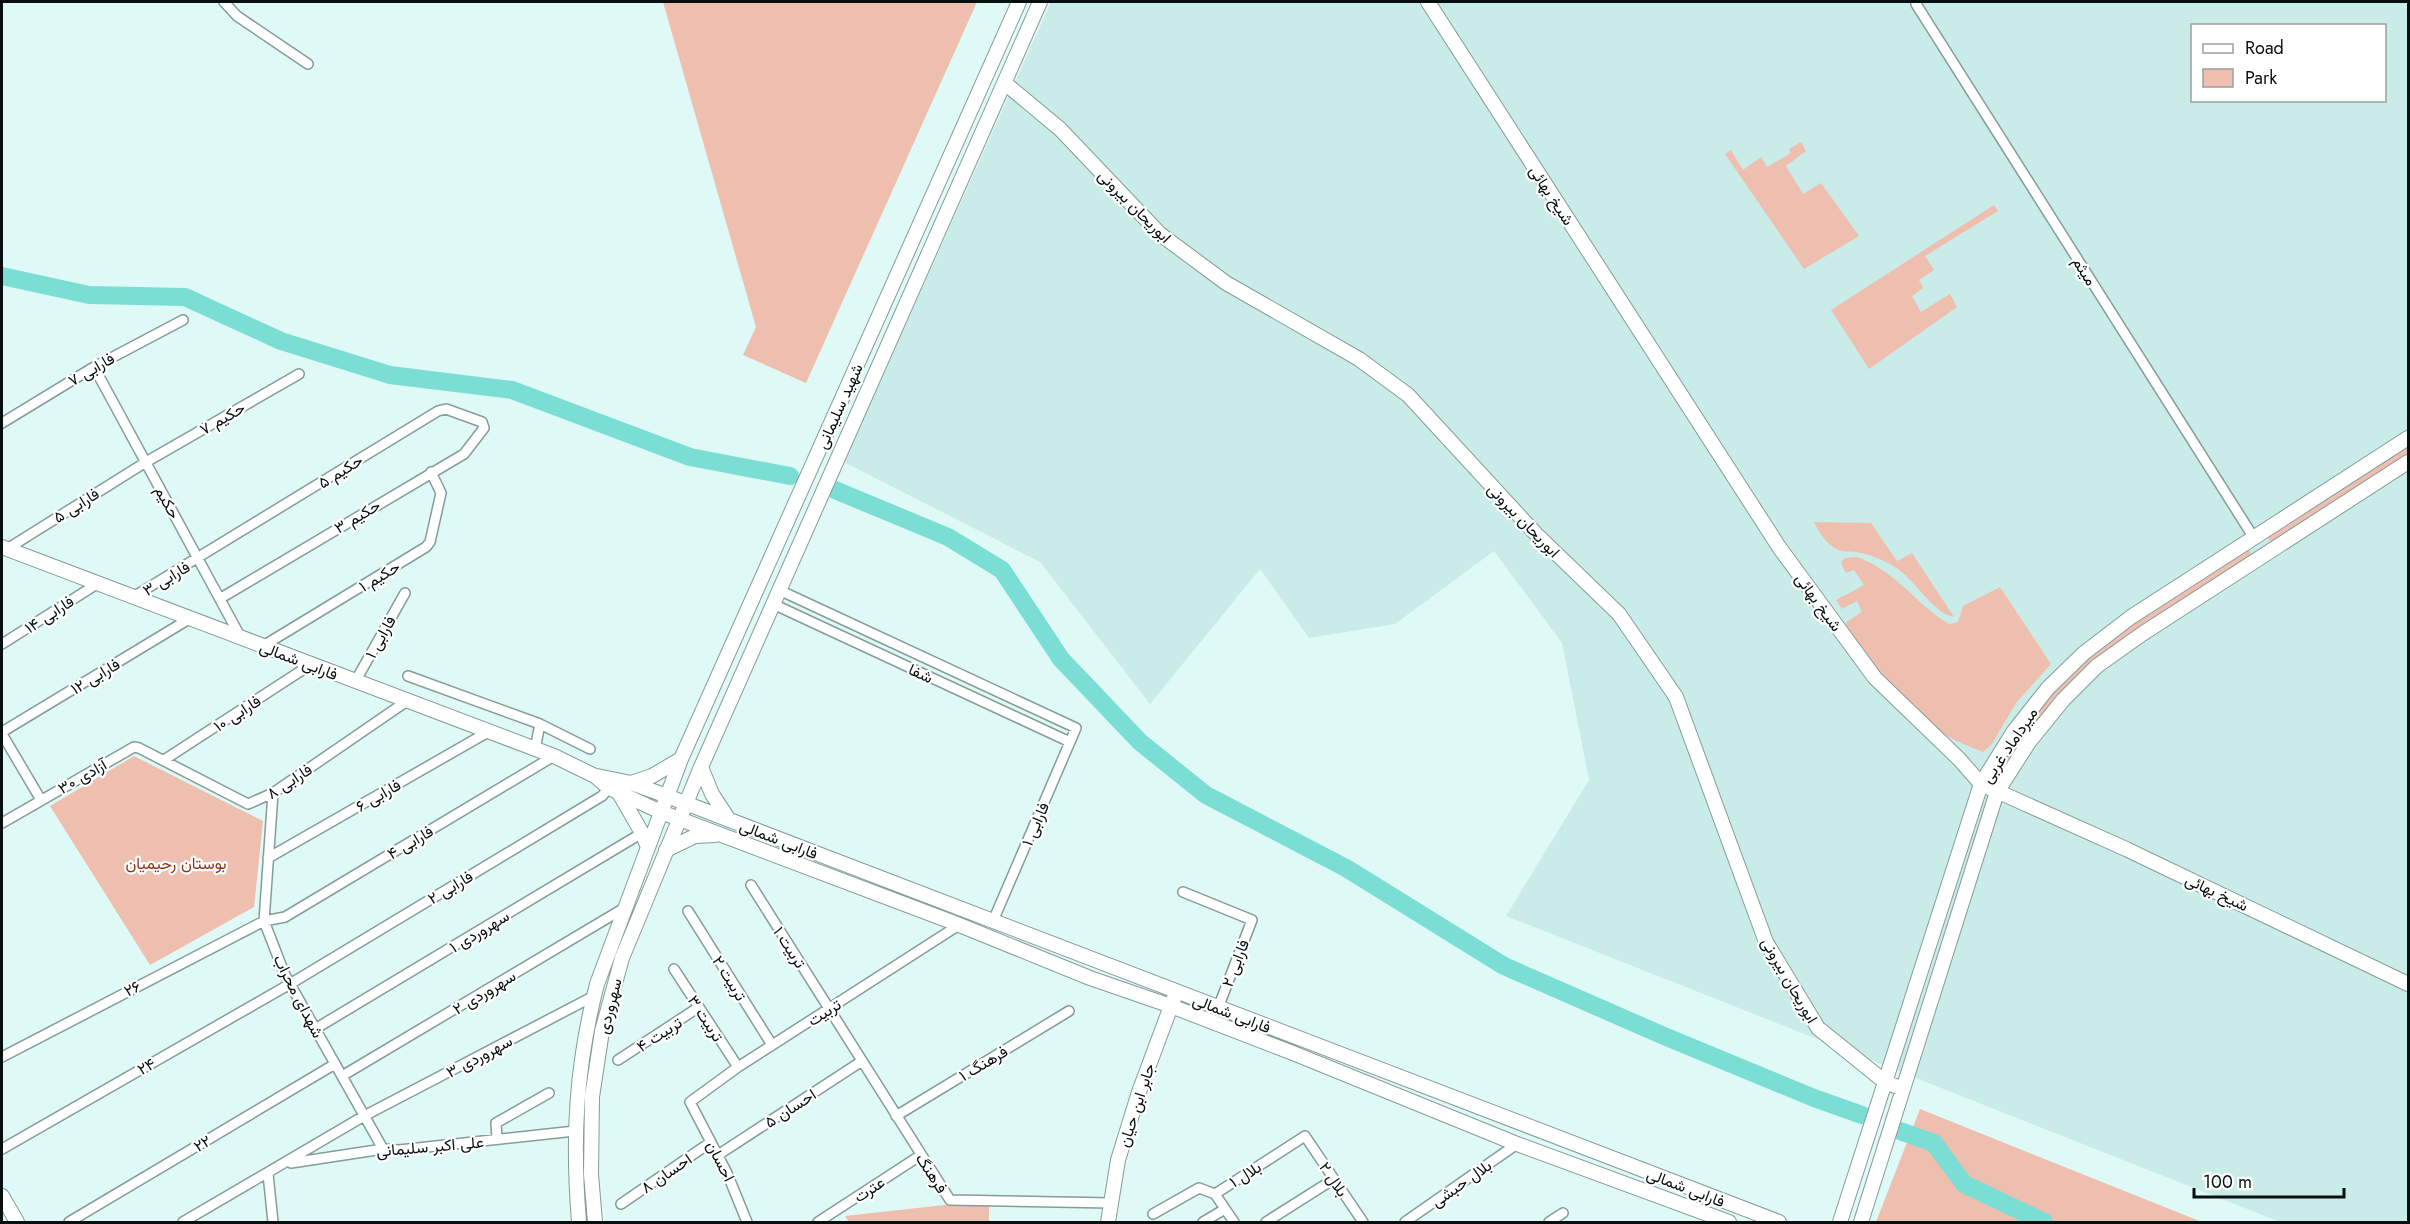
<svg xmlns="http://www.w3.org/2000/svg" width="2410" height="1224" font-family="Jost,Vazirmatn,sans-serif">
<rect width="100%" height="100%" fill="#dff9f6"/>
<!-- built -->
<path fill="#c9ece9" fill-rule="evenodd" d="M1051,2H2408V1222H2280L1506,916L1589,780L1562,643L1494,551L1395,624L1309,638L1260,569L1150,704L1040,562L844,462ZM2192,26H2384V100H2192Z"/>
<!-- green -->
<path fill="#eebeaf" d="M663,2H977L806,383L743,355L756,327Z
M1801,142L1806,151L1786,166L1803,194L1821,183L1859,236L1804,269L1725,154L1731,150L1743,170L1761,157L1767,167L1791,153L1789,149Z
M1994,205L1998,211L1925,256L1934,270L1919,280L1923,288L1912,296L1921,312L1950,294L1957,307L1869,369L1831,310Z
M2408,445V454L2271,543L2267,536Z
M1814,522L1871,523L1897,561L1912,553L1954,617C1931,612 1916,580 1895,567C1885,561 1872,555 1861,553C1855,551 1848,552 1842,551C1829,548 1820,534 1814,522Z
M2245,550L2250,551L2251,556L2095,658L2073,682L2011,762L2007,763L2004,759C2027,722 2054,688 2086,659C2132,618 2193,584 2245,550Z
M1857,557C1898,572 1914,603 1949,624L1958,622L1963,606L2000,587L2051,664L2016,703L1992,744L1983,752C1972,747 1960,743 1949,737C1907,714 1872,663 1845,623L1862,612L1857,601L1842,609L1836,600L1864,585L1854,570L1846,573L1841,563L1845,558Z
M134,756L263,821L254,907L150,965L50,806Z
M1920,1109L2202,1222H1876Z
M989,1200V1222H849L845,1216Z"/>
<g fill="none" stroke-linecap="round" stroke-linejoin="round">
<!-- river -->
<path stroke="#7aded5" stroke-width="18" d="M2,276L89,295L185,297L281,341L390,375L512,390L690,457L790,476
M835,490L948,537L1002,570L1061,659L1140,742L1206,795L1346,868L1504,966L1664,1036L1814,1098L1862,1115
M1900,1131L1934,1143L1964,1184L2044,1222"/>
<defs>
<path id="street" d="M224,2L237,16L308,64
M1916,4L2254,538
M94,367L241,638
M2,423L94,367L183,320
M7,549L146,462L299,374
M779,590L1076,728L993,921
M133,597L438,411L446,409L482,422L484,428L464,454L221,598
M773,604L1070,742
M2,644L97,584
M263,646L426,547L430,542L441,493L431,472
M408,676L540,724
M355,682L405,593
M2,732L189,619
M2,734L41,800
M535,749L540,724L590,749
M164,760L310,665
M273,793L264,921L285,975L383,1149
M2,823L134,747L139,748L248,804L273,793L407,701
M268,858L488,732
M751,885L950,1200L1111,1203
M1183,892L1252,920L1218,1008
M688,911L772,1045
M674,969L738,1067
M315,1029L642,833
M2,1057L264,921L285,917L554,756
M618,1060L699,1007
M342,1076L626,907
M896,1116L1069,1011
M497,1139L496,1123L549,1093
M2,1149L290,984L602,796L609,788
M718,1155L862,1061
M291,1163L383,1149L399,1150L575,1131
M268,1174L273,1222
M621,1204L711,1142
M1153,1214L1199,1188L1215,1194
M69,1222L335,1064
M183,1222L364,1116L594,996
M747,1222L727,1173L690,1102L738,1067L959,925
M818,1222L921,1155
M1203,1222L1225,1209
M1234,1222L1215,1194L1305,1136L1363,1222
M1266,1222L1334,1179
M1405,1222L1517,1144
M1549,1222L1563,1213"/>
<path id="secondary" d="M1428,2L1779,547L1875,678L1959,759L1981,784L2126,849L2408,984
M1006,84L1060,129L1160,234L1226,283L1359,359L1408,395L1536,534L1619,614L1676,697L1766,942L1818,1028L1885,1082L1903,1089
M2,547L554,756L595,776L609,788L661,812L952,922L1090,978L1171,1006L1293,1053L1517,1144L1729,1222
M701,767L712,794L729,820
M597,776L631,783L667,796L1779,1222
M631,783L652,776L681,759
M619,793L642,833L648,847
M666,850L695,836L715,835
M2,1196L17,1222
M579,1222C572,1138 576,1066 597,984L681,759L1019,2
M595,1222L591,1174L592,1097L602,1031L622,958L701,767L1040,2
M1108,1222L1118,1160L1139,1092L1174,998
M1840,1222L1981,784L2014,731L2048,688L2084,653L2131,617L2408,438
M1861,1222L1997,792L2029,742L2063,700L2097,666L2142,634L2408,462"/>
</defs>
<!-- street casing -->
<use href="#street" stroke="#849c9a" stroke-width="12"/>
<!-- secondary casing -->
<use href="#secondary" stroke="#849c9a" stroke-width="16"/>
<!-- street -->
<use href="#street" stroke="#fff" stroke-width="9"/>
<!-- secondary -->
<use href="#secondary" stroke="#fff" stroke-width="14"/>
</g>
<g text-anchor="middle" stroke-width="4.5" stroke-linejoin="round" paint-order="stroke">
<!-- street labels -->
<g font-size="16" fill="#07100f" stroke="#fff">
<text transform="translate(1552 195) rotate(57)" y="6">شیخ بهائی</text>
<text transform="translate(1135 206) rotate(45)" y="6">ابوریحان بیرونی</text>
<text transform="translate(2085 271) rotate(58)" y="6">میثم</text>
<text transform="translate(91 369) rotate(-30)" y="6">فارابی ۷</text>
<text transform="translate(839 406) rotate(-66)" y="6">شهید سلیمانی</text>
<text transform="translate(222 418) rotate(-30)" y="6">حکیم ۷</text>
<text transform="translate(340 471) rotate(-32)" y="6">حکیم ۵</text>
<text transform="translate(168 502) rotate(61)" y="6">حکیم</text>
<text transform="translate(76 505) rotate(-32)" y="6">فارابی ۵</text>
<text transform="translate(357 516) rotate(-31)" y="6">حکیم ۳</text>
<text transform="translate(1524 520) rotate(46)" y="6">ابوریحان بیرونی</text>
<text transform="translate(379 576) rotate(-31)" y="6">حکیم ۱</text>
<text transform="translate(166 578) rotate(-31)" y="6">فارابی ۳</text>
<text transform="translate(1819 602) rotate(54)" y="6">شیخ بهائی</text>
<text transform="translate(49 614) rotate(-33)" y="6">فارابی ۱۴</text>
<text transform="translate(380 637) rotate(-61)" y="6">فارابی ۱</text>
<text transform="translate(299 660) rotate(21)" y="6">فارابی شمالی</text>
<text transform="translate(921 673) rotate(25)" y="6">شفا</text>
<text transform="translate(95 676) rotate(-31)" y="6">فارابی ۱۲</text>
<text transform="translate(237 713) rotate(-33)" y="6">فارابی ۱۰</text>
<text transform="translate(2009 745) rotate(-56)" y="6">میرداماد غربی</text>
<text transform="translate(82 776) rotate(-30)" y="6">آزادی ۳۰</text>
<text transform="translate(289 781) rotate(-33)" y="6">فارابی ۸</text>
<text transform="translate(378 795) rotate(-30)" y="6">فارابی ۶</text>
<text transform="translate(1035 824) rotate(-67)" y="6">فارابی ۱</text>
<text transform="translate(779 839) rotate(21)" y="6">فارابی شمالی</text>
<text transform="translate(410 842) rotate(-31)" y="6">فارابی ۴</text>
<text transform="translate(450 887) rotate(-31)" y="6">فارابی ۲</text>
<text transform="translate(2217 892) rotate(25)" y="6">شیخ بهائی</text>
<text transform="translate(479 931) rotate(-31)" y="6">سهروردی ۱</text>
<text transform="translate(790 947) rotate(57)" y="6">تربیت ۱</text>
<text transform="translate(1235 963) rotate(-69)" y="6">فارابی ۲</text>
<text transform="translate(730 978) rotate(58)" y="6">تربیت ۲</text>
<text transform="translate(1790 980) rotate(60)" y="6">ابوریحان بیرونی</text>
<text transform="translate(132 988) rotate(-28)" y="6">۲۶</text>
<text transform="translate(484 992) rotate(-31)" y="6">سهروردی ۲</text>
<text transform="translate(299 996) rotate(63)" y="6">شهدای محراب</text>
<text transform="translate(609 1006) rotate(-76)" y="6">سهروردی</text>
<text transform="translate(824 1012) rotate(-33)" y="6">تربیت</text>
<text transform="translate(1232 1013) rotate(21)" y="6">فارابی شمالی</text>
<text transform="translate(706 1018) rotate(57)" y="6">تربیت ۳</text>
<text transform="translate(659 1034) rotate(-33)" y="6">تربیت ۴</text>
<text transform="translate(479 1056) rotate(-28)" y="6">سهروردی ۳</text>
<text transform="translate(983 1063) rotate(-31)" y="6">فرهنگ ۱</text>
<text transform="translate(146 1066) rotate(-30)" y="6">۲۴</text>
<text transform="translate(1136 1105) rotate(-72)" y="6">جابر ابن حیان</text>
<text transform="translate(790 1108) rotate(-33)" y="6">احسان ۵</text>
<text transform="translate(202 1143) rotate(-31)" y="6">۲۲</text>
<text transform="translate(430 1146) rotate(-5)" y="6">علی اکبر سلیمانی</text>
<text transform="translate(721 1161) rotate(63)" y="6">احسان</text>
<text transform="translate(666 1173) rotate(-34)" y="6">احسان ۸</text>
<text transform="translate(932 1173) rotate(57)" y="6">فرهنگ</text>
<text transform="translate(1245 1174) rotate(-32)" y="6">بلال ۱</text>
<text transform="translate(1334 1179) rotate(56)" y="6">بلال ۲</text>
<text transform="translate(1461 1183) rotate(-35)" y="6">بلال حبشی</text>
<text transform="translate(1686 1187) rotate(21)" y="6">فارابی شمالی</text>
<text transform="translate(869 1189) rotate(-33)" y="6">عترت</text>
</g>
<!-- park labels -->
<g font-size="16" fill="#8b3418" stroke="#fff">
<text x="176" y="869">بوستان رحیمیان</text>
</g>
</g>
<!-- border -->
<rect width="2410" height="1224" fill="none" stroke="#07100f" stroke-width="6"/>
<!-- legend -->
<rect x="2191" y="24" width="195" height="78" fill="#ffffff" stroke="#9c9f9f" stroke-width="1.5"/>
<rect x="2203" y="44" width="30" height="9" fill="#ffffff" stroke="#9c9f9f" stroke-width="1.5"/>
<text x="2245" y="54" font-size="18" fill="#07100f">Road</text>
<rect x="2203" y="69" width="30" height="18" fill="#eebeaf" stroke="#9c9f9f" stroke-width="1.5"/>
<text x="2245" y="84" font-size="18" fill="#07100f">Park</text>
<!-- scale -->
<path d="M2194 1188v9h150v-9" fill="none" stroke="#07100f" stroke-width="3"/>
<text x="2203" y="1188" font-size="18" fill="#07100f" stroke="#ffffff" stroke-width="4.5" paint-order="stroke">100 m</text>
</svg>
